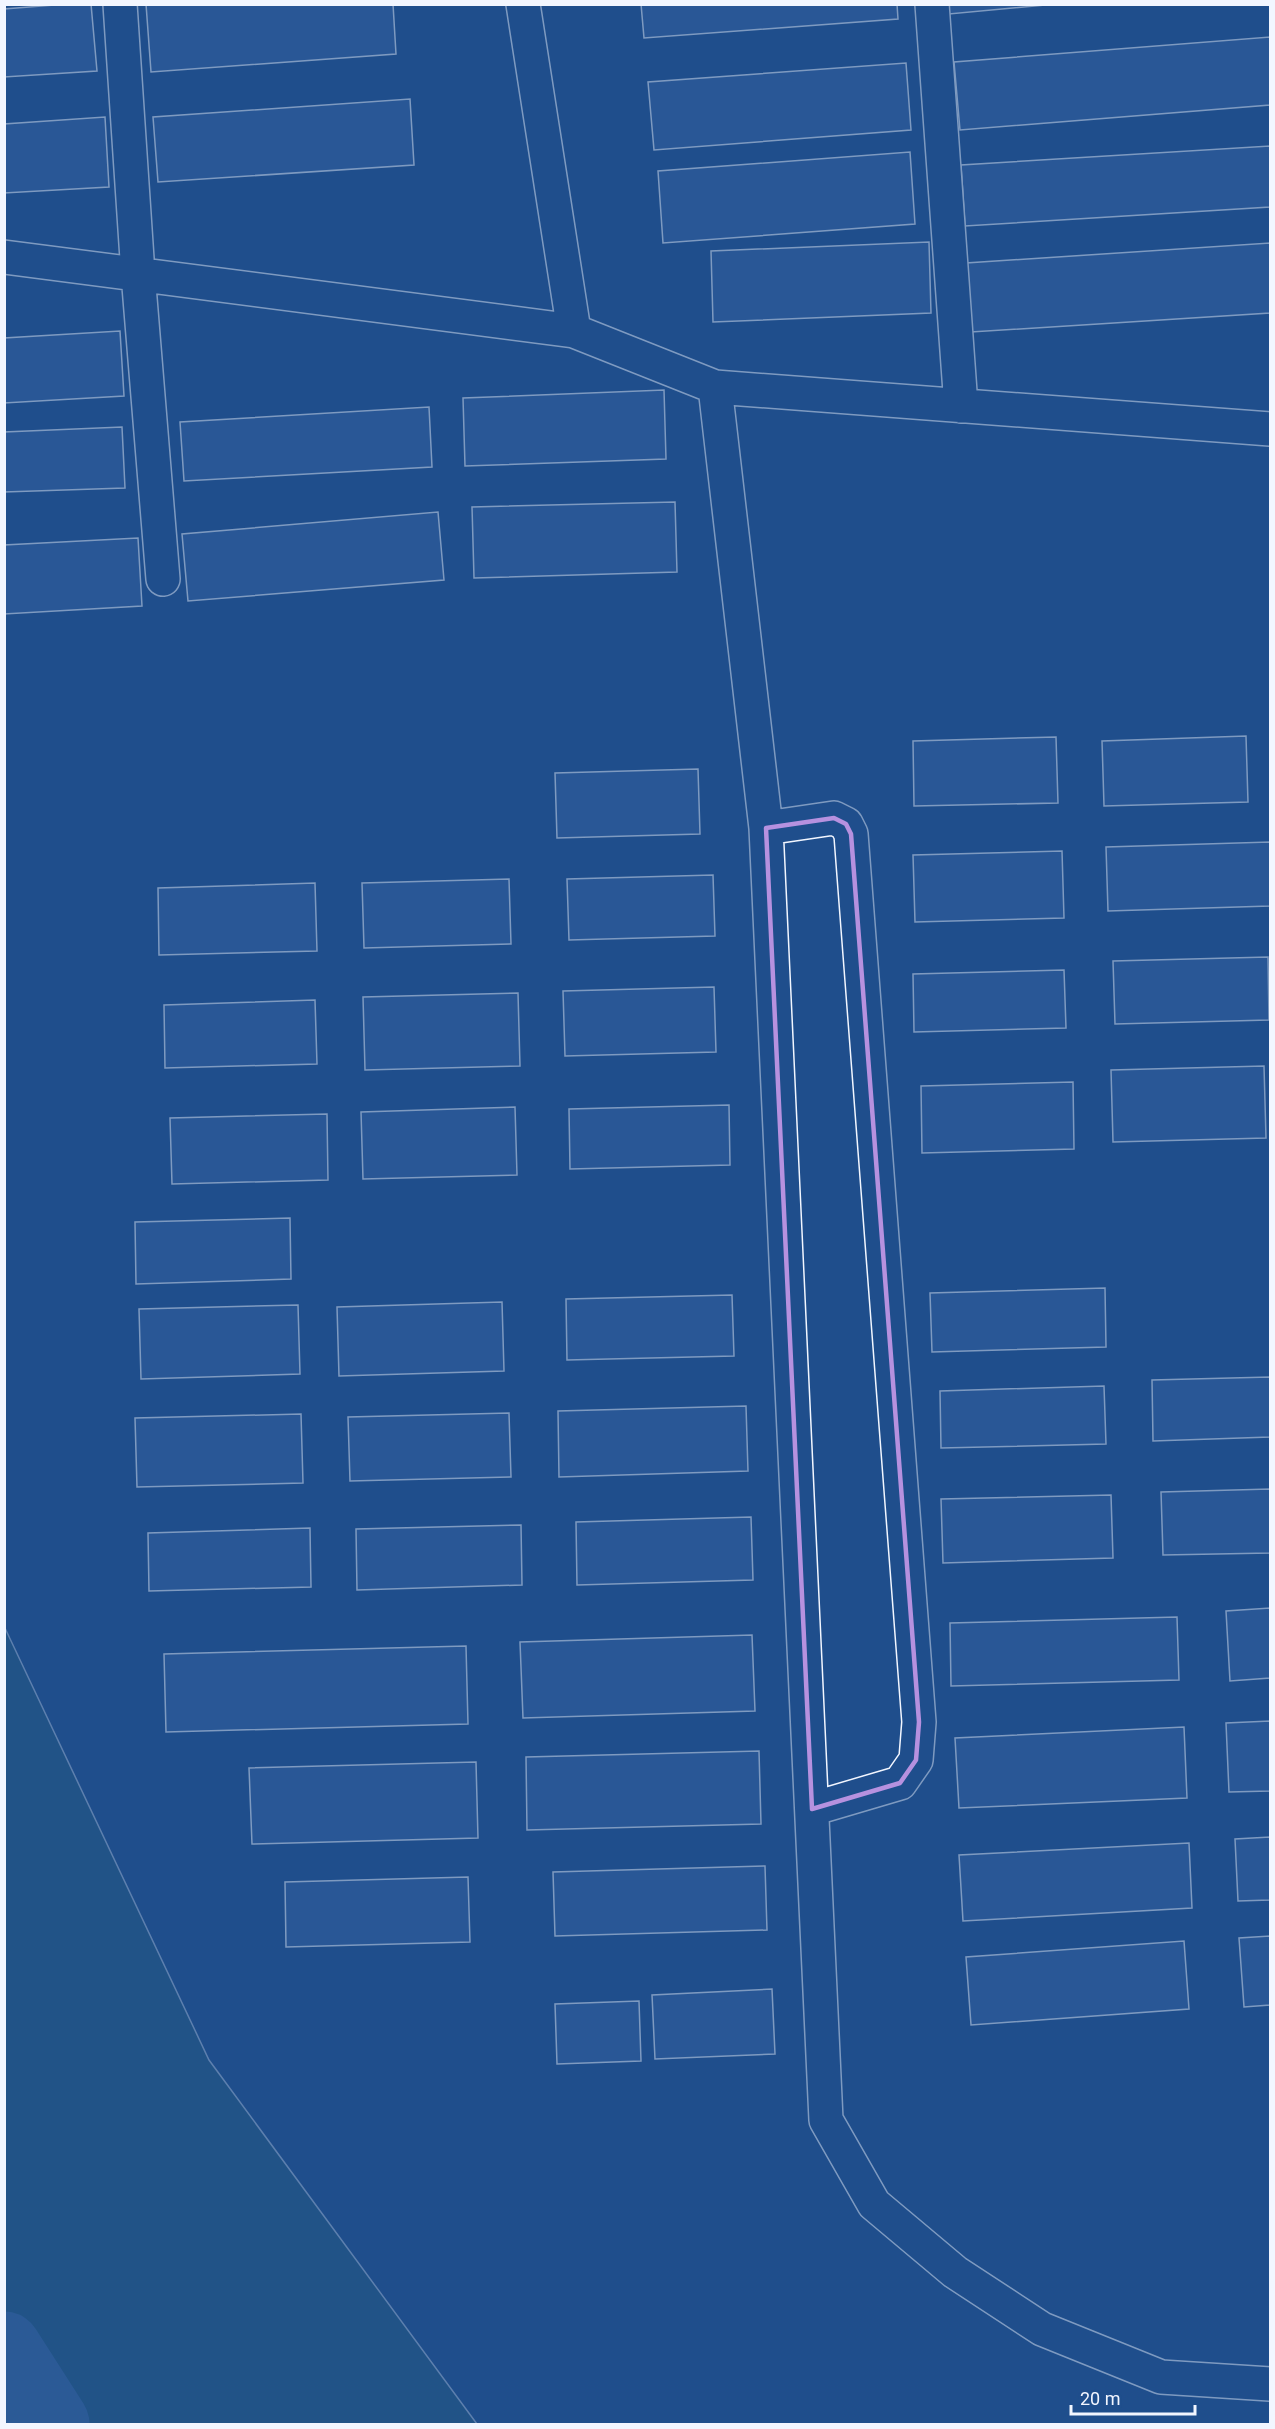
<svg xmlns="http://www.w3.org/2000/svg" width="1275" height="2429" font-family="Roboto,sans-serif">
<rect width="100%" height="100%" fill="#1f4e8c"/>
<!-- green -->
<path fill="#245a82" stroke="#a8bbd7" stroke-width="1.5" d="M4,1626L209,2060L477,2424H5Z"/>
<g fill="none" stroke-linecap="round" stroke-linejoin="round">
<!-- river -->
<path stroke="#3b69a3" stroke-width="75" d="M4,2349L52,2424"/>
</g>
<!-- building -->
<path fill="#3563a3" stroke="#f2f6ff" stroke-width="1.5" d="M67,4H91L97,71L4,77V9Z
M146,4H393L396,54L151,72Z
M641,4H897L898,19L644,38Z
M948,4H1056L949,14Z
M1270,37V105L960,130L954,62Z
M906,63L911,130L654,150L648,82Z
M410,99L414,165L158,182L153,117Z
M105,117L109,187L4,193V124Z
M1270,146V207L965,226L961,165Z
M910,152L915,224L663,243L658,171Z
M929,242L931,313L713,322L711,251Z
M1270,243V313L971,332L966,263Z
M120,331L124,396L4,403V338Z
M664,390L666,459L465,466L463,398Z
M429,407L432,467L184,481L180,422Z
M122,427L125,488L4,492V432Z
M675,502L677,572L474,578L472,507Z
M438,512L444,580L188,601L182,534Z
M138,538L142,606L4,614V545Z
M1246,736L1248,802L1104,806L1102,741Z
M1056,737L1058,803L914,806L913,741Z
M698,769L700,834L557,838L555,773Z
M1270,842V906L1108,911L1106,847Z
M1062,851L1064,918L915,922L913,855Z
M713,875L715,936L569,940L567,879Z
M509,879L511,944L364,948L362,883Z
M315,883L317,951L159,955L158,888Z
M1268,957L1269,1020L1115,1024L1113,961Z
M1064,970L1066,1028L914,1032L913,974Z
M714,987L716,1052L565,1056L563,991Z
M518,993L520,1066L365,1070L363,997Z
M315,1000L317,1064L165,1068L164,1005Z
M1264,1066L1266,1138L1113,1142L1111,1070Z
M1073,1082L1074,1149L922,1153L921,1086Z
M729,1105L730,1165L570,1169L569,1109Z
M515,1107L517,1175L363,1179L361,1112Z
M327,1114L328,1180L172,1184L170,1118Z
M290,1218L291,1279L136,1284L135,1222Z
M1105,1288L1106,1347L932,1352L930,1293Z
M732,1295L734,1356L567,1360L566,1299Z
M502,1302L504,1371L339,1376L337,1307Z
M298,1305L300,1374L141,1379L139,1309Z
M1270,1377V1437L1153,1441L1152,1380Z
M1104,1386L1106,1444L941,1448L940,1391Z
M746,1406L748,1471L559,1477L558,1411Z
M509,1413L511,1477L350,1481L348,1417Z
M301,1414L303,1483L137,1487L135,1418Z
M1270,1489V1553L1163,1555L1161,1492Z
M1111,1495L1113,1558L943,1563L941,1499Z
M751,1517L753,1580L577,1585L576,1522Z
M521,1525L522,1585L357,1590L356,1529Z
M310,1528L311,1587L149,1591L148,1533Z
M1270,1608V1678L1230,1681L1226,1611Z
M1177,1617L1179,1680L951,1686L950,1623Z
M752,1635L755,1711L523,1718L520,1642Z
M466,1646L468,1724L166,1732L164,1654Z
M1270,1721V1791L1229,1792L1226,1723Z
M1184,1727L1187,1798L959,1808L955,1738Z
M759,1751L761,1824L527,1830L526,1757Z
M476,1762L478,1838L252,1844L249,1768Z
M1270,1837V1900L1238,1901L1235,1839Z
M1189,1843L1192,1908L963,1921L959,1855Z
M765,1866L767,1930L555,1936L553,1872Z
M468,1877L470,1942L286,1947L285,1882Z
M1270,1936V2005L1244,2007L1239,1938Z
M1184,1941L1189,2009L971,2025L966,1957Z
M772,1989L775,2054L655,2059L652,1995Z
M639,2001L641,2061L557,2064L555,2004Z"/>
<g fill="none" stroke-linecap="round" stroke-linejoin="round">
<defs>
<path id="street" d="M120,4L138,274L163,579
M523,4L574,331L715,387L766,828L826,2120L874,2204L955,2272L1042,2329L1161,2377L1270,2384
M932,4L961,406
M4,257L574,331
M715,387L1270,429
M766,828L834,818L846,824L851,834L919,1722L916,1760L900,1783L812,1809"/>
</defs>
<!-- street casing -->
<use href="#street" stroke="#f2f6ff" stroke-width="36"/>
<!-- street -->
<use href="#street" stroke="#1f4e8c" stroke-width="33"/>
</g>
<!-- marked area -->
<path d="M0 0H1275V2429H0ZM834,818L846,824L851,834L919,1722L916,1760L900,1783L812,1809L766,828Z" fill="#1f4e8c" fill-opacity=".55" fill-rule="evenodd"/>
<path fill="none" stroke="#b691df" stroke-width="4.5" stroke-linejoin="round" d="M834,818L846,824L851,834L919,1722L916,1760L900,1783L812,1809L766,828Z"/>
<!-- border -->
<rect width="1275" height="2429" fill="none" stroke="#f2f6ff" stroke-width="12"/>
<!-- scale -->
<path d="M1071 2405v9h124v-9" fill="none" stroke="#f2f6ff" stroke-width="3"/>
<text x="1080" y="2405" font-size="18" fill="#f2f6ff" stroke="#1f4e8c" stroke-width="4.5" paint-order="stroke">20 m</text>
</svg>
